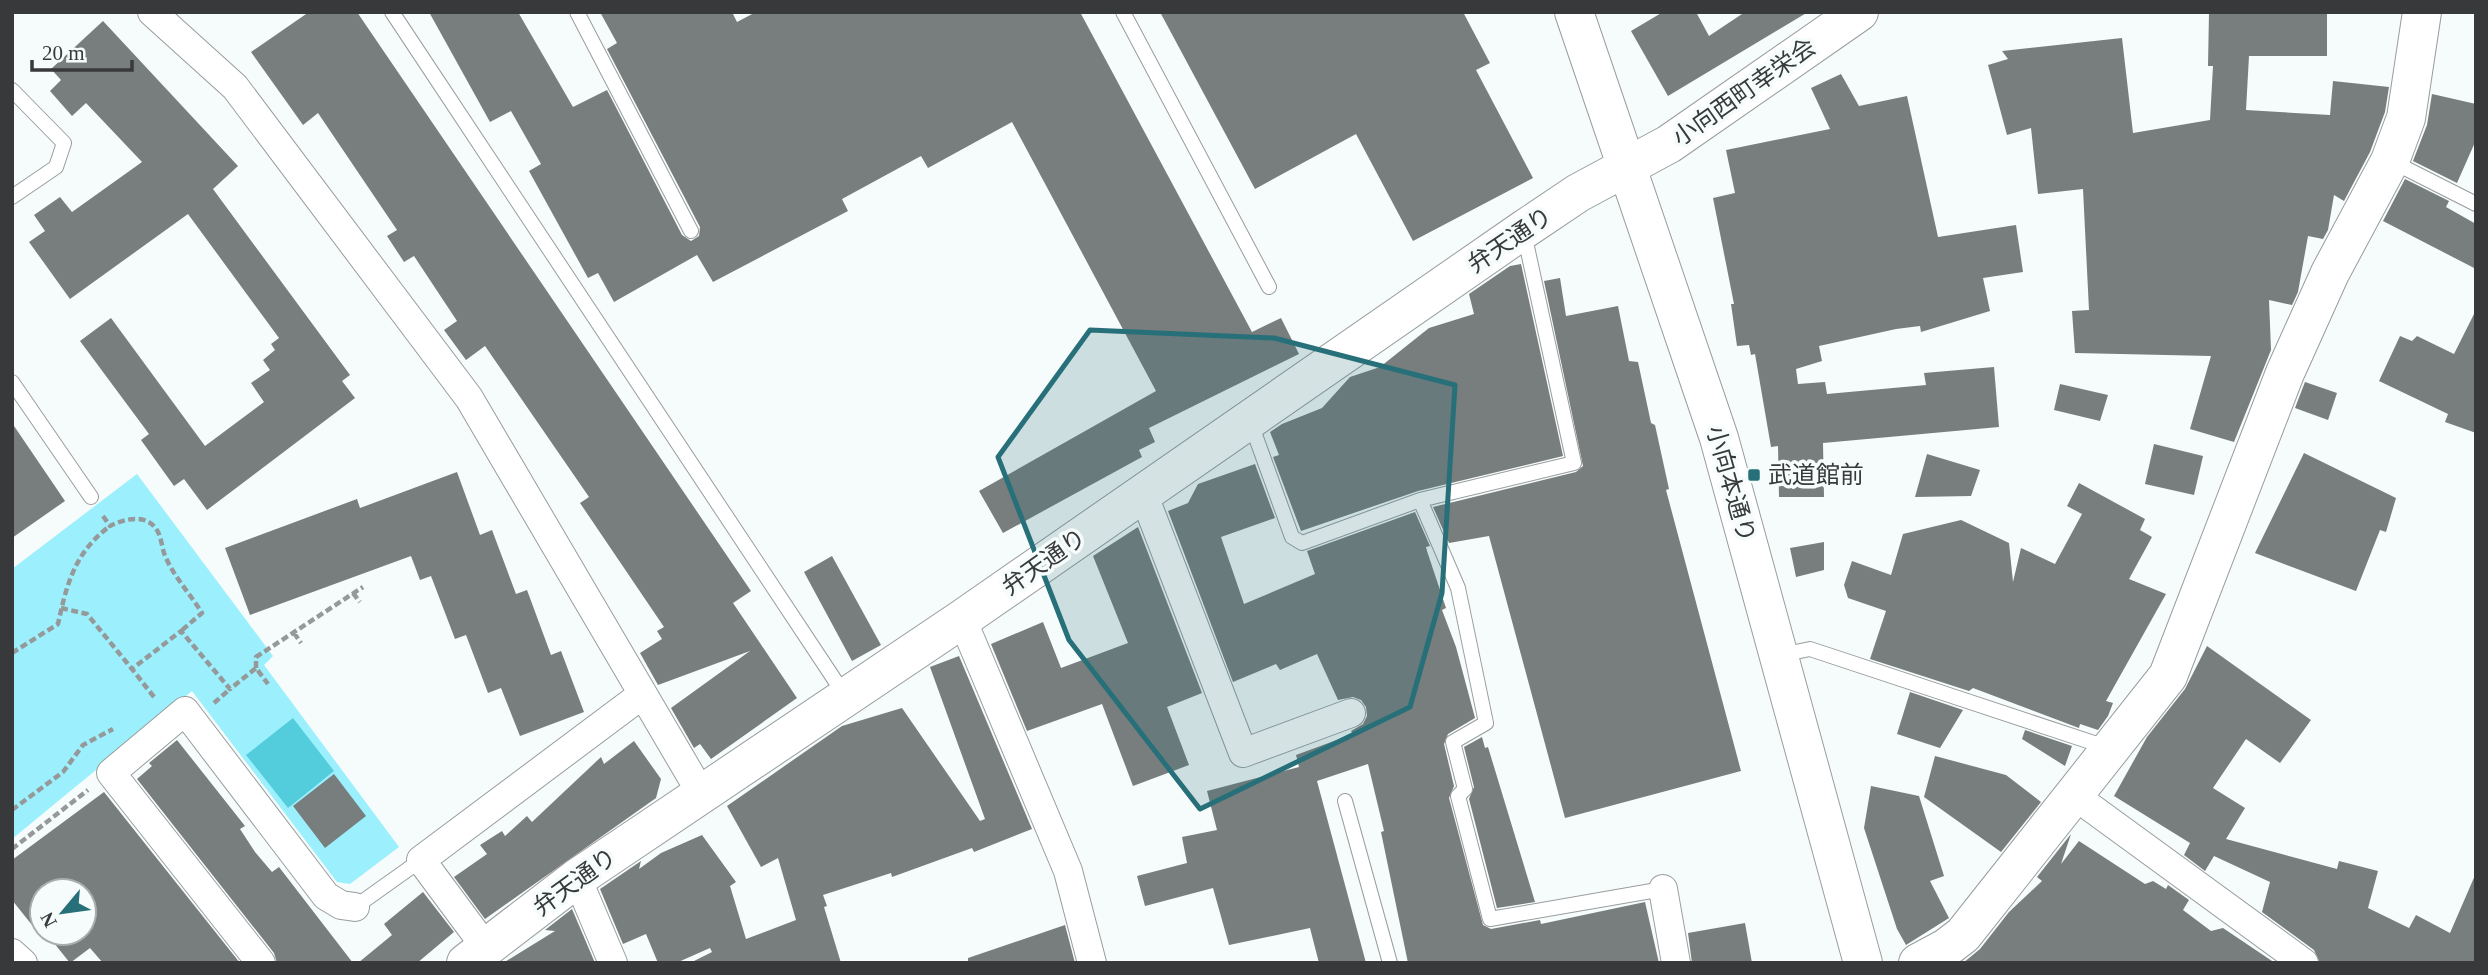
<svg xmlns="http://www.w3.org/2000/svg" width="2488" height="975" font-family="'Times New Roman','Noto Sans JP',serif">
<rect width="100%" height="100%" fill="#f6fbfb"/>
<!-- green -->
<path fill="#9cf0fd" d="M137,474L273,656L264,665L399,847L350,884L337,882L192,691L12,839V569Z"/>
<!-- forest -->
<path fill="#53ccdc" d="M293,718L334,771L288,808L246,755Z"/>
<!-- building -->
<path fill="#787d7d" d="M309,12H357L751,591L733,603L797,698L711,759L700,744L694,748L671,708L750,651L658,685L640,653L662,639L657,631L664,627L580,503L589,497L485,346L466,360L444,330L457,321L414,256L404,262L387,236L397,230L318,113L303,125L251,52Z
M429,12H518L573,107L607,90L682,235L691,241L699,236L700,227L607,49L617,43L600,12H732L737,22L756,12H1080L1252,332L1281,318L1299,354L1149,428L1155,442L1139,450L1142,457L1003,533L979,491L1156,391L1012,122L928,168L921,156L842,199L848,211L713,282L697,255L614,302L598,273L588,278L529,171L541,164L511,111L490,122Z
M1160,12H1463L1490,63L1476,70L1533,178L1413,241L1356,134L1255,189Z
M1663,12H1696L1709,36L1745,12H1808L1668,96L1631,31Z
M2209,12H2327V56H2249L2246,110L2330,115L2333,81L2389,87L2385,112L2370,152L2344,201L2334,195L2328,230L2323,239L2308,236L2298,292L2292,305L2269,300L2271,350L2234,442L2190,429L2211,356L2075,353L2072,311L2089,310L2083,189L2038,194L2031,128L2007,135L1988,65L2008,59L2002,51L2122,38L2133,133L2210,120L2213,66H2208Z
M103,21L238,166L213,189L350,375L342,381L355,398L207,510L184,479L174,486L141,440L149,434L80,341L111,318L205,446L264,402L251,383L270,370L263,360L275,350L271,344L279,338L188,214L70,299L29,242L45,231L34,215L60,197L72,212L142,162L86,103L72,116L50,91L61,80L51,69Z
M1841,74L1859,106L1907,96L1938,237L2016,225L2023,272L1983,278L1990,311L1921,332L1920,326L1896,329L1819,346L1822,361L1796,369L1798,384L1825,382L1827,394L1926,385L1924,373L1994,367L1999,427L1823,443L1824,497H1779L1778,446L1771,447L1755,354L1751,355L1749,345L1737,346L1731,304H1734L1713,198L1735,193L1726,150L1830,129L1811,88Z
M2432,94L2476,104V140L2457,183L2413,161L2427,125Z
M2405,179L2449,201L2446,207L2476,224V269L2383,221Z
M1521,264L1563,456L1418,491L1301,531L1273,457L1279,455L1270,432L1282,424L1322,408L1350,377L1380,367L1429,328L1474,314L1469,294L1510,266Z
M1560,278L1566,316L1618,306L1629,361L1638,362L1651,423L1655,425L1669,489L1666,490L1741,771L1565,818L1489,536L1449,543L1433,507L1576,472L1583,466L1544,281Z
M2476,310V433L2445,422L2448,414L2379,381L2400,336L2412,341L2417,336L2454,354Z
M2305,382L2337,393L2328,420L2295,408Z
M2060,384L2108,395L2100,421L2054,410Z
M12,423L65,501L12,538Z
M2154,444L2203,456L2194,495L2145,484Z
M2304,453L2396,498L2386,532L2380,530L2356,591L2255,553Z
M1927,454L1980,470L1971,496L1915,497Z
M1255,464L1275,518L1221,537L1244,604L1315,574L1307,551L1415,512L1430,546L1426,547L1427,551L1446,608L1442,610L1456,647L1475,718L1448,734L1444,744L1454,786L1449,798L1483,925L1491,929L1540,920L1541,924L1645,902L1659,963H1408L1381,832L1384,831L1368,764L1317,781L1366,963H1319L1310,928L1229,945L1213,888L1145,906L1137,876L1187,863L1182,837L1217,830L1207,791L1299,767L1296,755L1353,734L1351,731L1363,724L1367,716L1366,707L1361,700L1353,697L1338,700L1317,654L1280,670L1276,664L1233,682L1168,511L1188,503L1198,484Z
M457,472L480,535L492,530L516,594L527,590L551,655L561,651L584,712L520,736L501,688L488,693L466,635L455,639L431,576L420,580L411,556L250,615L225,548L357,499L360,508Z
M2079,483L2145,519L2140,530L2152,537L2129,579L2166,594L2106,701L2113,703L2108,716L2098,730L2080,724L2079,728L1973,688L1969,691L1870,659L1886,611L1848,598L1844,585L1852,561L1891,575L1903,534L1961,520L2009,543L2013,582L2021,548L2055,564L2082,514L2067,506Z
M1138,527L1202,693L1167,707L1189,765L1133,786L1102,704L1027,731L991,644L1043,622L1061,668L1128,643L1093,556Z
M1824,542V570L1796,577L1790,548Z
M832,556L881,645L852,661L804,572Z
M2207,646L2311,720L2280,763L2246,739L2213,788L2245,808L2226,839L2337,869L2339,861L2378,871L2368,908L2409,928L2416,915L2450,933L2476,873V963H2320L2314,950L2262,912L2270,882L2214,856L2205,871L2184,855L2190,843L2114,796L2147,737L2185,689Z
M959,656L1032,829L974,852L972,848L892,877L891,873L823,895L827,906L824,907L841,963H690L712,952L710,948L676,963H658L646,934L623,944L600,889L641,861L639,869L661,853L702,835L736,882L730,886L746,939L796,920L778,858L761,867L727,806L842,726L902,708L980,821L985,819L930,667Z
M1910,692L1963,710L1940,748L1897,734Z
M2025,730L2072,746L2065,766L2022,739Z
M1482,737L1485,748L1488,747L1535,902L1497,908L1469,799L1474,787L1464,747Z
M177,740L245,826L240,829L255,852L272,872L279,867L353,963H277L274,953L137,779L152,766L149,763Z
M634,741L661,779L656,798L485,919L454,877L487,854L480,845L502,831L505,836L527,816L532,822L601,757L604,764Z
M1935,756L2006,775L2041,802L2001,852L1924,797Z
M334,774L366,816L325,848L293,806Z
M1871,786L1919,796L1944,876L1930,881L1949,918L1906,945L1897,929L1864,828Z
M104,792L240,963H103L90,948L70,963L46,933H84V891H42L40,935L12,900V860Z
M2071,834L2061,864L2079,841L2145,884L2153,881L2166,889L2168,885L2189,900L2183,910L2211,931L2223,928L2275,963H1963L1980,949L2009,912L2042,881L2037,877Z
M423,892L454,932L417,963H358L392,935L384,924Z
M572,909L595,963H503L555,931L545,930Z
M1745,923L1752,963H1692L1688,933Z
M1065,925L1075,963H968V958Z"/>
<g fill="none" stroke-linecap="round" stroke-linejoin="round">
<defs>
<path id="lane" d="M392,12L846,697
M577,12L691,231
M1123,12L1269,287
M12,90L64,143L56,167L12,197
M2393,162L2476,204
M1524,233L1574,463L1420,500L1458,588L1486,723L1453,742L1465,789L1458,796L1490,919L1663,889
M12,382L91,497
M1250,421L1292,537L1302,543L1420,500
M1781,655L1810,649L2109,748
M1345,801L1390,963
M355,907L421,860"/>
<path id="street" d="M152,12L235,87L469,398L701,793
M1143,493L1243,753L1351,713
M962,619L1068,871L1092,963
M2075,796L2304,963
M577,878L613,963
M1663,889L1676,963
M487,949L421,860L643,694
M12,953L23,963
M261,963L111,773L185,711L326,896L341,905L355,907"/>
<path id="secondary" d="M1574,12L1719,438L1863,963
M466,963L577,878L962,619L1523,230L1578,193L1669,144L1859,12
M1918,963L1946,948L1963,935L2168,676L2285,373L2330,273L2390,161L2406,118L2422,12"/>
</defs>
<!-- lane casing -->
<use href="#lane" stroke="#989d9d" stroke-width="16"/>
<!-- street casing -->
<use href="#street" stroke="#989d9d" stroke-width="30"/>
<!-- secondary casing -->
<use href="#secondary" stroke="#989d9d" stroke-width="40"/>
<!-- path -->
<path stroke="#959999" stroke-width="4.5" stroke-dasharray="7 3.5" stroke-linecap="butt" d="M103,516L110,526C126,518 148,513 158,532C162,540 162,550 166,558C175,578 191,595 202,613L181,631
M353,593L360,602
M61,608L87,614L132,669
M294,633L301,643
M12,653L58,624C67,583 75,552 110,526
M256,668V657L363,587
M154,697L132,669L181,631L230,689L256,668L268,684
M214,703L230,689
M12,810L63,772L83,745L113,729
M12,849L88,790"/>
<!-- lane -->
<use href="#lane" stroke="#fff" stroke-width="14"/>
<!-- street -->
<use href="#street" stroke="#fff" stroke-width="28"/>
<!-- secondary -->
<use href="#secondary" stroke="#fff" stroke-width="38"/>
</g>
<!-- marked area -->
<path fill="#27707a" fill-opacity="0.2" stroke="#27707a" stroke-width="5" stroke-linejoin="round" d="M1090,330L1274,338L1455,385L1442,593L1410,707L1200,809L1069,640L998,457Z"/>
<!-- markers -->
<rect fill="#27707a" stroke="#f6fbfb" stroke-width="2.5" x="1747" y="468" width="14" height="14" rx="3.5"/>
<g text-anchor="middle" stroke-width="7" stroke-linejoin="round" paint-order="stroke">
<!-- street labels -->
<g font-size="24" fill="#37393a" stroke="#f6fbfb">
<text transform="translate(1744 92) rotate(-35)" y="8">小向西町幸栄会</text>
<text transform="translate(1510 240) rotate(-34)" y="8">弁天通り</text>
<text transform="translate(1731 484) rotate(74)" y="8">小向本通り</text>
<text transform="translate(1044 562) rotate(-35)" y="8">弁天通り</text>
<text transform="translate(575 882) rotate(-36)" y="8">弁天通り</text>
</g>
<!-- poi labels -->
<g font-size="24" fill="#37393a" stroke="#f6fbfb" text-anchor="start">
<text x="1768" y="483">武道館前</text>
</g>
</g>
<!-- border -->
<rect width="2488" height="975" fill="none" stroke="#37393a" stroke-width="28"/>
<!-- north arrow -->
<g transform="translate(63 912) rotate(241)"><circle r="33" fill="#f6fbfb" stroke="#aaadae" stroke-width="2"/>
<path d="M0-5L12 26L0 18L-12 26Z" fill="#27707a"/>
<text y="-10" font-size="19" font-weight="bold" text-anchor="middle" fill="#37393a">N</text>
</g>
<!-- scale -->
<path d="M32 60v10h100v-10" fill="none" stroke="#37393a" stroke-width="3.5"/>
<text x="42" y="60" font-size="21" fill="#37393a" stroke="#f6fbfb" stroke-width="5" paint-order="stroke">20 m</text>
</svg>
